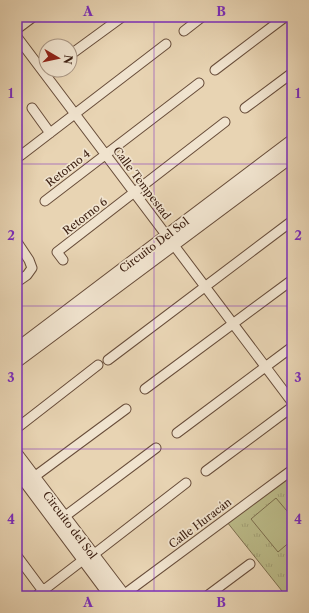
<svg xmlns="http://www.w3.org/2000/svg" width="309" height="613" font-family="'Libre Caslon Text',serif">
<defs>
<pattern id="park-tufts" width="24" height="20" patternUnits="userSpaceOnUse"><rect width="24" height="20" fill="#bbbb89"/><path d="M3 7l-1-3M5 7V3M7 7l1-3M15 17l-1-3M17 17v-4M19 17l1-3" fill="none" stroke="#a2a075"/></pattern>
</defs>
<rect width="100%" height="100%" fill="#e8d4b3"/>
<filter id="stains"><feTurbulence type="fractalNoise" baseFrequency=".005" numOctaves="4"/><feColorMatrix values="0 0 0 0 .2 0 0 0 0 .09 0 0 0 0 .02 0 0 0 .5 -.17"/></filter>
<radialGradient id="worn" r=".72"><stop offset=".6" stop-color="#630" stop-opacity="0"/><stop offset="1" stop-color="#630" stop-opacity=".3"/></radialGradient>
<!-- park -->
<path fill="url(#park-tufts)" stroke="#7c6e4e" d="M292,471V596H286L227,522Z"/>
<!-- pitch -->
<path fill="#bbbb89" stroke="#7c6e4e" d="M276,498L292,517V540L278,552L251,519Z"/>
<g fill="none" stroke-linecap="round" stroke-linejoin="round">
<defs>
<path id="minor" d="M17,29L33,17
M184,31L202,17
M17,37L292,402
M70,55L122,17
M215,70L285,17
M32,108L50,133
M245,108L292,73
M20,156L166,44
M45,201L199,83
M17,242L29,260L32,268L27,275L17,282
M63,260L57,252L225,122
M108,360L292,221
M145,389L292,280
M17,428L98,365
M177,433L292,347
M206,471L292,407
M34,477L126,409
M64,517L156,448
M93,555L186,483
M17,556L43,591
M36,596L83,560
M122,596L292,470
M207,596L250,564"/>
<path id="tertiary" d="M17,349L292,141
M17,361L292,156
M17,455L124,596
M17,470L111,596"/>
</defs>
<!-- minor casing -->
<use href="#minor" stroke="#684d3a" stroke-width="11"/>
<!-- tertiary casing -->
<use href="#tertiary" stroke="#684d3a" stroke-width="14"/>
<!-- minor -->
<use href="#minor" stroke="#f0e3ce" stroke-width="9"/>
<!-- tertiary -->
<use href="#tertiary" stroke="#f0e3ce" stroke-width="12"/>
</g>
<!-- grid -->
<path fill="none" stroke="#7b2cbf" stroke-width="1" stroke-opacity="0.55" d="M154,17V596M17,164H292M17,306H292M17,449H292"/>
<g text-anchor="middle" stroke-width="3.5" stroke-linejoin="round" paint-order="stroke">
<!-- street labels -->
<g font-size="11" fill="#3d2012" stroke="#f0e3ce">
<text transform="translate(68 168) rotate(-38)" y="4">Retorno 4</text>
<text transform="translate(142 183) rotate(53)" y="4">Calle Tempestad</text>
<text transform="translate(85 216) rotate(-38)" y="4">Retorno 6</text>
<text transform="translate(154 245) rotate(-37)" y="4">Circuito Del Sol</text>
<text transform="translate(200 523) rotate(-37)" y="4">Calle Huracán</text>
<text transform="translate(70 525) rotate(53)" y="4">Circuito del Sol</text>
</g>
</g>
<!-- margin -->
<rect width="309" height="613" fill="none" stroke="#e8d4b3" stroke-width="44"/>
<!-- north arrow -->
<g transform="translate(58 58) rotate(99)"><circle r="19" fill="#f0e3ce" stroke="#a89583"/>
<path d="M0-3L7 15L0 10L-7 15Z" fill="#8f2418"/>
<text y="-6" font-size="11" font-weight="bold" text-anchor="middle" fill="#3d2012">N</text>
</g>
<rect x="22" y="22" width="265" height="569" fill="none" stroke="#7b2cbf" stroke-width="1.5"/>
<g font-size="13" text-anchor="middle" font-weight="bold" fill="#7b2cbf">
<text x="88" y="16">A</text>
<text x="221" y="16">B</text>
<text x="11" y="98">1</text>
<text x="298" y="98">1</text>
<text x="11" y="240">2</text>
<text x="298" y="240">2</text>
<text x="11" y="382">3</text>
<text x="298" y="382">3</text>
<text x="11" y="524">4</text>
<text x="298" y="524">4</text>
<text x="88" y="607">A</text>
<text x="221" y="607">B</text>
</g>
<rect width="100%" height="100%" filter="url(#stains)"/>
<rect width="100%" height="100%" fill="url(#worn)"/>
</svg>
